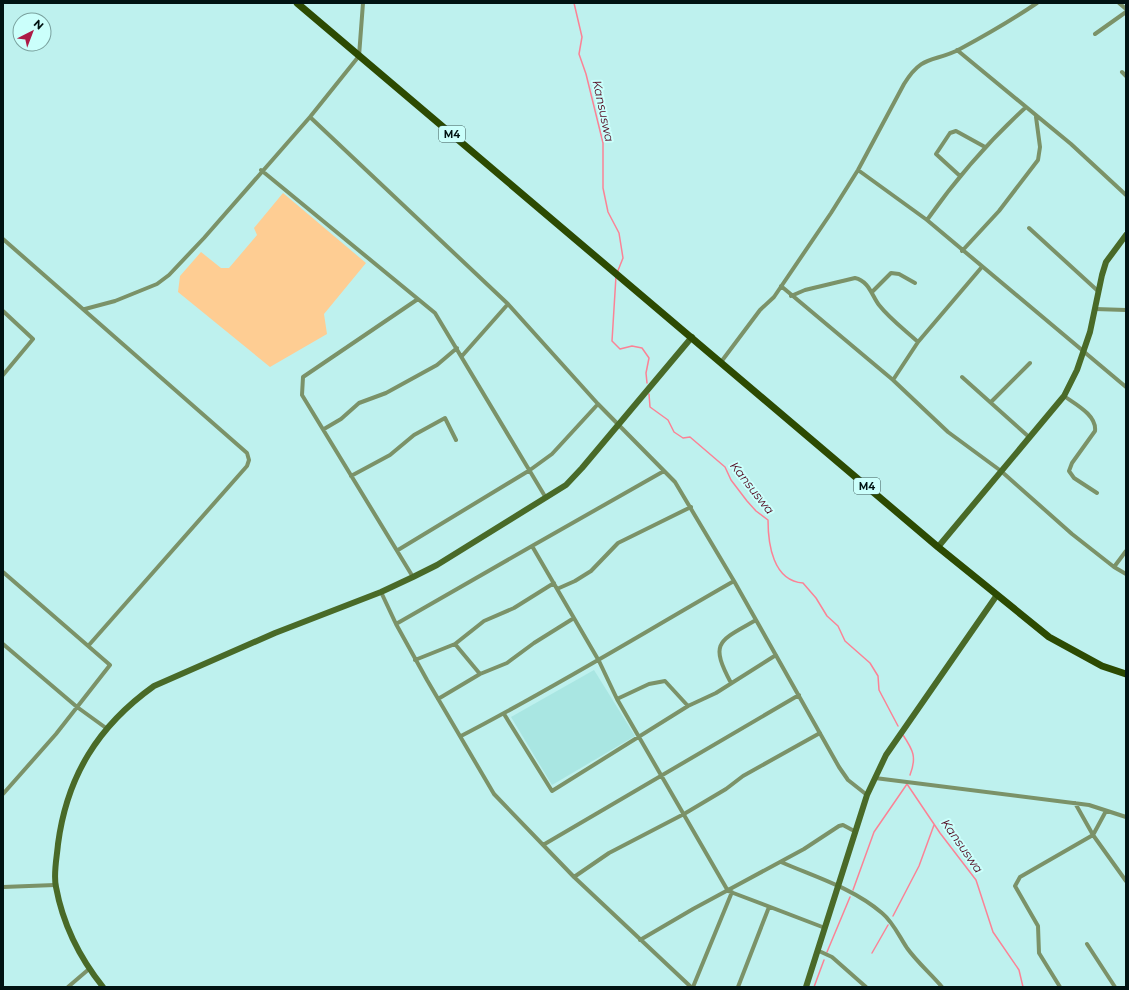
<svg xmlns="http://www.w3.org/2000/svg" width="1129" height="990" font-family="Montserrat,sans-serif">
<rect width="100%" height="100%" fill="#bef1ee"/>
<!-- built -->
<path fill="#a9e6e2" d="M594,670L635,736L552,785L511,717Z"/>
<!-- green -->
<path fill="#fecd93" d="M283,193L366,263L324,314L327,334L270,367L178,292L180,276L201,252L221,268H229L257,235L254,228Z"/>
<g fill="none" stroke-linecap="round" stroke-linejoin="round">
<!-- stream -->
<path stroke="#fb8295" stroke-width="1.5" d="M574,3L582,37L579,54L586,74L603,143V188L608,212L619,233L623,258L617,273
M616,276L612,341L620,349L632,346L642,348L649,358L646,373L647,383
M649,394L650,407L668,420L674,432L683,438L690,437L725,467L731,480L747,501L756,511L768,520C768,544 773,581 803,583L816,598L827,616L838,626L845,641L870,663L878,676L879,690L898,726
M903,735C913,750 917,757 910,775
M853,890L874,832L907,784L940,833L976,880L993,932L1019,970L1023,987
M893,916L919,866L934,825
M827,952L850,897
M872,953L888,925
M814,987L824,960"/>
<!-- street -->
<path stroke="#7b9268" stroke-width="4" d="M1119,3L1126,9
M1095,34L1126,12
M957,50L1071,144L1126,195
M1122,72L1126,76
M310,117L508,304L598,404L675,482L734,581L839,767L848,780L867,795
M261,170L435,313L546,498
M858,170L927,220L1126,387
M960,176L936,154L950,133L956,131L985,147
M927,220C956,179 988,142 1025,108
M1029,228L1099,292
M3,239L247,453L249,460L247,466L89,645
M962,251L999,211L1038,160L1040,147L1036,117
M781,286L893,380L948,432L1001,471L1072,534L1114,567L1126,551
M872,292L891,273L899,274L915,283
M791,296L805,290L855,278C869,281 872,296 879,305C890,319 905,330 918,342
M85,309L115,301L157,284L169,275L204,238L310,117L359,56L363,3
M1095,309L1126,310
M3,311L33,339L3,375
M462,356L508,304
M721,362L760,310L774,297L831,213L858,170L904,84C923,53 934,63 960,49C986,35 1012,20 1037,3
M962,377L1029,437
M893,380L918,342L981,268
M1064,396C1075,404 1097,415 1095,431L1072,463L1069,471L1074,478L1097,493
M991,402L1030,363
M324,429L341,419L359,403L386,393L437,365L457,348
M664,471L532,546L599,661L617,699L728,891L825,928
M351,476L390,455L414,435L445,418L456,440
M398,550L530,470L552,454L598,404
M1114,567L1126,574
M3,572L110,665L56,734L3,794
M413,577L302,395L303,377L418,299
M557,589L575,581L591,571L618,543L691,507
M381,592L396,624L427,680L494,794L574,877L691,987
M396,624L532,546
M3,644L77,707L106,728
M455,644L480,674
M415,660L455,644L484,621L514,608L554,583
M731,683C709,642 719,641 756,620
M438,699L480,674L507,663L534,643L574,618
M617,699L649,684L665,681L688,706
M504,714L552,791L688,706L716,693L776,655
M461,736C554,688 643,633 734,581
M875,778L1089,805L1126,817
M1075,803L1093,835L1126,881
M543,845L799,695
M781,862C815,877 853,888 882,913C893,922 899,936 907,948C917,962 931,974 942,987
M574,877L609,853L684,814L726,789L743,776L820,733
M3,887L55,885
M640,940L693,909L804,849L839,826L843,825L856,832
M1087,944L1115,987
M819,951L832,957L866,987
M68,987L89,969
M693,987L732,892
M738,987L769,907
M1060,987L1039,953L1038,926L1015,886L1020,877L1093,835L1106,811"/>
<!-- secondary -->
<path stroke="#496a28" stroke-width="6" d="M938,547L1064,396L1077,370L1090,332L1102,275L1106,262L1126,235
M103,987C79,957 63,925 56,887C53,874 57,857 58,844C67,776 98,726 154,686L275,633L381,592L413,577L437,565L566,485L582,468L692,337
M806,987L867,795L886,755L997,595"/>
<!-- primary -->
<path stroke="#2c4a02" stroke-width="7" d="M297,3L938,547L1049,637L1102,666L1126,674"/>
</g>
<g text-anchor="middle" stroke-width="4" stroke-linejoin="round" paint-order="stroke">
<!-- shield labels -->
<g fill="#cbfffb" stroke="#3e5a58" stroke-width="1">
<rect x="439" y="126" width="26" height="16" rx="3"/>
<rect x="854" y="478" width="26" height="16" rx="3"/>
</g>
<g font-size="10" font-weight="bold" fill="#011312">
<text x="452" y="138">M4</text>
<text x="867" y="490">M4</text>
</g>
<!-- water labels -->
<g font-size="12" font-style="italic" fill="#51051c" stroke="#cbfffb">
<text transform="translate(603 111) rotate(78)" y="4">Kansuswa</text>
<text transform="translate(752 488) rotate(52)" y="4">Kansuswa</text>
<text transform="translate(962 846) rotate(55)" y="4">Kansuswa</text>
</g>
</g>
<!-- border -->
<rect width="1129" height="990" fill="none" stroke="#011312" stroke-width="8"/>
<!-- north arrow -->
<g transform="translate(32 32) rotate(42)"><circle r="19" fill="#cbfffb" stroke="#7aa19e"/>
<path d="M0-3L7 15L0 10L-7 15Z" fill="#ad1a46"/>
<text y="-6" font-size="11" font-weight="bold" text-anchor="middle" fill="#011312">N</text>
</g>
</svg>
